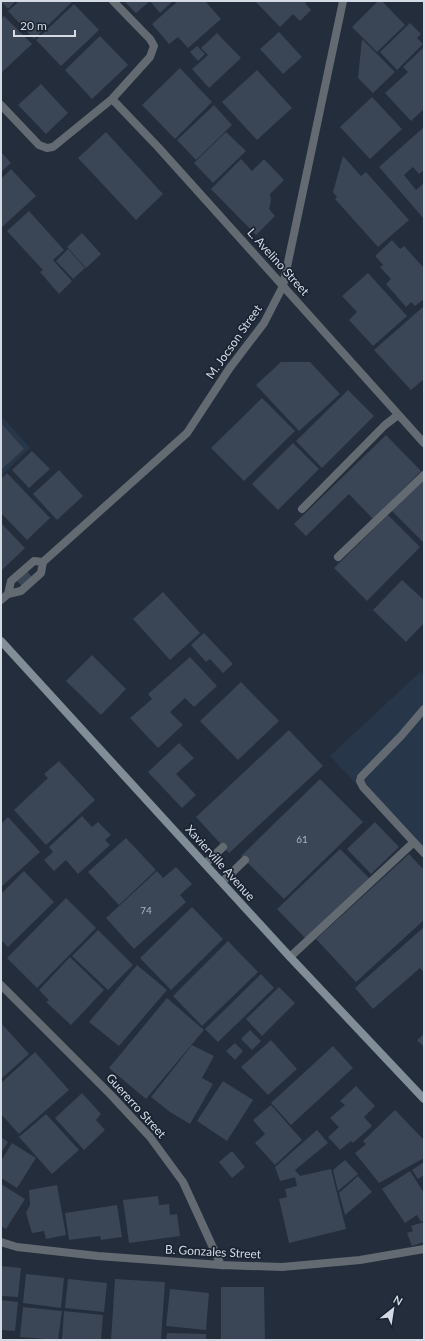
<svg xmlns="http://www.w3.org/2000/svg" width="425" height="1341" font-family="Lato,sans-serif">
<rect width="100%" height="100%" fill="#232d3c"/>
<!-- built -->
<path fill="#28364a" d="M1,415L30,448L1,476Z
M420,672L424,676V857L330,756Z"/>
<!-- building -->
<path fill="#3a4555" d="M1,1H16L8,9Z
M19,1H73L34,39L8,11Z
M124,1H173L160,13L150,1L136,13Z
M178,1H205L221,19L188,48L178,37L169,44L152,24Z
M255,1H307L305,3L311,10L300,21L293,14L280,27Z
M378,1H382L405,25L377,52L352,27Z
M74,4L99,30L61,66L36,40Z
M4,16L32,44L1,73V19Z
M410,23L421,34L417,38L423,44L397,70L380,52Z
M279,32L302,57L283,74L260,49Z
M217,33L241,58L209,88L192,69L208,55L201,48Z
M100,36L128,65L92,99L65,70Z
M362,39L395,72L373,93L358,78Z
M197,46L205,54L198,61L190,52Z
M424,47L423,102L424,109L411,121L385,93L408,72L403,67Z
M180,68L212,102L175,139L142,105Z
M257,70L292,108L257,140L222,102Z
M41,84L68,113L46,134L18,105Z
M372,97L402,129L370,159L340,127Z
M214,105L232,125L196,160L177,140Z
M424,127V170L419,174L413,167L404,175L416,190L424,183V219L379,167Z
M106,132L163,194L136,220L78,158Z
M226,132L246,151L213,183L194,163Z
M1,152L11,163L1,172Z
M343,156L361,176L366,172L409,220L378,247L335,199L337,197L333,192Z
M241,159L252,171L264,159L284,180L270,194L271,201L269,209L275,216L256,235L211,189Z
M11,169L36,196L1,228V179Z
M29,211L64,250L53,260L72,281L59,294L40,272L43,270L7,231Z
M82,233L101,254L86,268L67,247Z
M392,240L400,249L404,246L424,268V299L415,306L411,302L406,307L386,284L391,279L380,267L383,265L375,256Z
M68,249L85,268L73,279L56,261Z
M368,273L407,316L373,346L349,320L357,312L342,296Z
M424,306V379L411,390L374,350Z
M281,362H310L340,394L299,431L256,385Z
M348,390L374,416L322,468L296,441Z
M262,398L295,431L244,481L211,448Z
M1,423L24,449L1,470Z
M386,435L421,471L373,519L349,494L306,536L294,524Z
M293,443L319,469L278,510L252,484Z
M32,451L50,469L29,488L12,470Z
M59,470L83,496L57,520L33,494Z
M7,473L50,518L27,540L1,513V479Z
M422,481L424,483V543L392,511Z
M388,515L420,547L367,601L334,568Z
M2,524L25,548L1,571V525Z
M27,571L32,577L22,586L17,581Z
M402,580L424,600V623L406,642L373,610Z
M163,592L200,633L170,660L133,619Z
M204,633L233,664L223,673L210,659L206,662L191,645Z
M92,655L126,689L101,715L66,681Z
M190,657L217,686L194,707L185,698L170,712L183,725L158,748L130,718L152,699L148,694Z
M241,682L279,721L238,760L200,721Z
M289,730L323,766L229,853L196,817Z
M179,743L194,758L176,774L196,795L182,808L148,772Z
M59,761L95,800L46,845L14,810L48,778L44,774Z
M320,779L363,822L284,899L241,856Z
M82,816L92,827L98,822L111,835L105,840L110,845L78,874L66,860L54,871L44,860L53,852L49,847Z
M8,817L40,852L1,887V824Z
M375,822L399,847L371,874L347,849Z
M126,838L156,870L119,905L88,872Z
M340,849L370,879L307,940L277,909Z
M409,854L424,870V920L356,982L316,939Z
M176,867L192,884L180,895L186,902L134,949L106,918L157,871L163,878Z
M24,871L54,902L8,947L1,940V894Z
M66,898L96,928L37,988L7,958Z
M192,907L223,939L171,990L140,958Z
M424,927V973L420,968L373,1009L355,988Z
M98,930L133,965L108,990L72,956Z
M228,941L258,972L202,1026L173,996Z
M70,957L104,990L71,1025L46,1002L49,1000L39,990Z
M137,965L167,990L119,1046L89,1022Z
M261,974L274,988L218,1042L205,1029Z
M279,987L295,1003L262,1036L246,1019Z
M167,998L204,1030L146,1099L109,1068Z
M1,1023L29,1054L1,1079Z
M250,1030L261,1041L252,1050L241,1039Z
M424,1034V1047L417,1040Z
M271,1040L297,1069L268,1095L241,1067Z
M235,1043L243,1051L235,1060L226,1051Z
M192,1045L214,1056L202,1078L213,1084L190,1124L170,1112L151,1097Z
M333,1046L353,1068L291,1125L271,1103Z
M35,1052L69,1090L19,1134L1,1114V1083Z
M223,1081L253,1100L227,1141L197,1121Z
M356,1086L375,1106L364,1117L372,1126L353,1143L351,1141L340,1150L328,1137L339,1127L330,1118L345,1105L340,1101Z
M82,1093L101,1114L96,1120L105,1130L84,1150L55,1118Z
M271,1105L302,1140L275,1165L255,1143L265,1134L253,1120Z
M395,1110L424,1140V1158L379,1183L355,1153L366,1144L363,1141Z
M46,1114L79,1150L52,1174L19,1137Z
M317,1130L328,1143L295,1170L300,1176L280,1181L275,1167Z
M1,1137L8,1142L1,1153Z
M12,1143L36,1158L17,1188L1,1178V1161Z
M232,1151L245,1167L232,1178L219,1162Z
M345,1160L358,1174L338,1191L333,1170Z
M424,1162V1175L418,1179L412,1170Z
M331,1169L346,1229L289,1243L279,1199L287,1197L285,1189L297,1186L295,1177Z
M410,1171L424,1193V1220L421,1222L417,1215L405,1223L382,1189Z
M358,1176L372,1192L345,1215L339,1193Z
M1,1184L25,1199L6,1229L1,1226Z
M57,1185L66,1235L46,1239L44,1231L32,1233L26,1213L30,1205L29,1190Z
M158,1196L159,1205L169,1204L170,1215L177,1214L180,1236L129,1243L123,1200Z
M117,1205L122,1237L101,1240L100,1236L69,1240L65,1213Z
M424,1222V1242L412,1246L407,1233L413,1231L411,1226Z
M1,1266L21,1268L18,1297L1,1296Z
M26,1274L64,1278L61,1308L23,1303Z
M68,1279L107,1283L104,1312L65,1308Z
M115,1279L165,1282L161,1340H111Z
M221,1287H264L265,1340H221Z
M170,1289L209,1293L206,1330L166,1326Z
M1,1300L18,1302L15,1331L1,1330Z
M23,1307L62,1311L58,1340L20,1337Z
M64,1311L103,1315L101,1340H62Z
M167,1333L206,1334V1340H166Z"/>
<g fill="none" stroke-linecap="round" stroke-linejoin="round">
<!-- lane -->
<path stroke="#636a71" stroke-width="8" d="M338,557L424,475
M424,709L401,736L361,777L360,781L363,787L424,853
M205,864L223,847
M222,882L245,860
M290,957L414,842"/>
<!-- street -->
<path stroke="#636a71" stroke-width="8" d="M112,99L158,147L424,443
M1,105L39,145L47,148L53,147L112,99L150,57L154,46L150,39L113,1
M302,509L385,425L398,415
M8,594L11,581L34,561L43,562
M1,600L8,594L21,591L41,573L43,562L187,433L229,369L264,323L283,286L343,1
M1,985L111,1095L150,1137L183,1182L221,1265
M1,1242L17,1247L98,1256L221,1265L282,1267L360,1260L424,1249"/>
<!-- secondary -->
<path stroke="#818d97" stroke-width="8" d="M1,641L290,957L424,1099"/>
</g>
<g text-anchor="middle" stroke-width="3.5" stroke-linejoin="round" paint-order="stroke">
<!-- number labels -->
<g font-size="10" fill="#aeb6c1">
<text x="302" y="843">61</text>
<text x="146" y="914">74</text>
</g>
<!-- street labels -->
<g font-size="12" fill="#d4dbe5" stroke="#1a2332">
<text transform="translate(278 262) rotate(48)" y="4">L. Avelino Street</text>
<text transform="translate(234 342) rotate(-55)" y="4">M. Jocson Street</text>
<text transform="translate(220 863) rotate(48)" y="4">Xavierville Avenue</text>
<text transform="translate(136 1106) rotate(48)" y="4">Guererro Street</text>
<text transform="translate(213 1252) rotate(3)" y="4">B. Gonzales Street</text>
</g>
</g>
<!-- border -->
<rect width="425" height="1341" fill="none" stroke="#d4dbe5" stroke-width="4"/>
<!-- north arrow -->
<g transform="translate(393 1309) rotate(30)" stroke="#1a2332" stroke-width="3" paint-order="stroke">
<path d="M0-3L7 15L0 10L-7 15Z" fill="#d4dbe5"/>
<text y="-6" font-size="11" font-weight="bold" text-anchor="middle" fill="#d4dbe5">N</text>
</g>
<!-- scale -->
<path d="M14 30v6h61v-6" fill="none" stroke="#d4dbe5" stroke-width="2"/>
<text x="20" y="30" font-size="12" fill="#d4dbe5" stroke="#1a2332" stroke-width="3" paint-order="stroke">20 m</text>
</svg>
